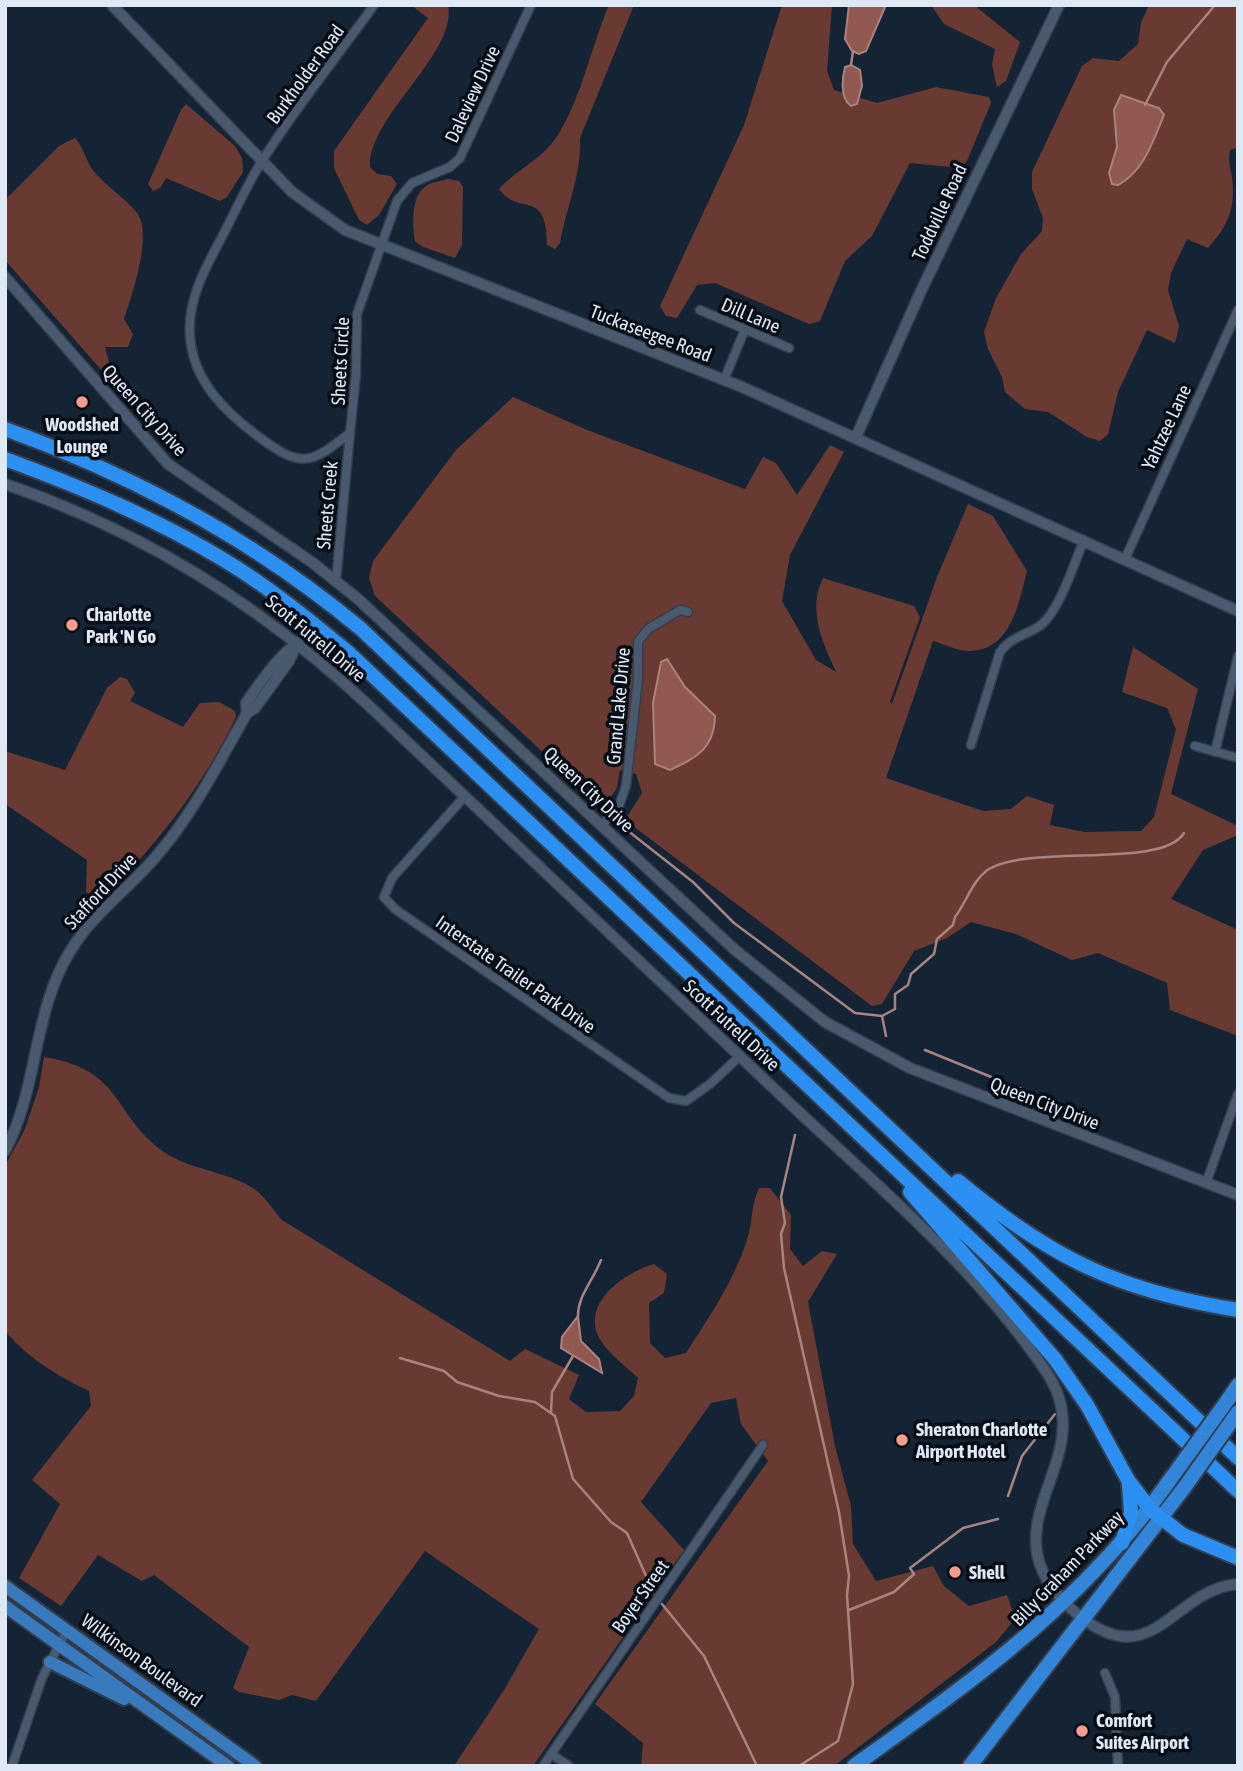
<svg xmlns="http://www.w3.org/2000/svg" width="1243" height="1771" font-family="'Asap Condensed',sans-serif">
<rect width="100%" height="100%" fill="#152435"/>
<!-- green -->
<path fill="#693a31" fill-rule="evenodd" d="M411,5H448C458,53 368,116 370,167L377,174L391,176L397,184L379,215L367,225L359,220L334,168V151L428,18Z
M609,5H634L580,138C582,174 566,208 560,243L555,249L547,245C547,187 519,217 499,189C516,170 542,159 556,138C581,100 591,47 609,5Z
M782,5H832L827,71L834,90L877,103L936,87L989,97L991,103L967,161L960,168L910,163L872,236L845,261L820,321L809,324L715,283L697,285L677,318L666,316L660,306L744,125Z
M931,5H974L1020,42L1006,81L997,87L992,64L995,49L944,24Z
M1149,5H1238V148L1230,150C1228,159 1230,168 1232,177C1236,207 1228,226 1208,248L1187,239L1171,273L1168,290L1179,326L1175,343L1147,330L1118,392L1108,434L1100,441L1087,437L1048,412L1025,409L1005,392L1002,377L988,349L984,332L996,298L1021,254L1042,231L1043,218L1032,189V172L1082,66L1093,58L1119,61L1138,44L1141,23ZM1146,102L1151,106L1109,173L1117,147L1114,110Z
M186,104L235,146L242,158L243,172L227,197L220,201L166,178L160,188L153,191L148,184L181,110Z
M75,138C85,149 86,164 97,175C109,188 126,199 137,213C153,234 132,295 124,319L133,334L128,347H105L109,362L103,372L5,260V200L59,146Z
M448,179L459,181L463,187L462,245L455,258L423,247L415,241C412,226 411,195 426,186C432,182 441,181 448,179Z
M513,397L587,430L745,489L763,457L776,463L797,495L830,445L844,452L790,555L782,601L816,660L836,672C823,643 807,611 823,578L914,606L920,617L890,702L892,704L937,577L968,504L993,516L1027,571C1019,601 1012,649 971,651C960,652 944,644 933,641L886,778L983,811L1011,809L1027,796L1054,805L1050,825L1085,832L1141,831L1154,817L1176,729L1167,708L1122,692L1133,647L1198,689L1171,794L1238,826V835L1203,850L1171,899L1238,930V1036L1170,1010L1167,983L1098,953L1072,960L1016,934L971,922L947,938L914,951L882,1004L872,1006L625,820L642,793L636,774L620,770L617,788L603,808L375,596L369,578L373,561L456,450Z
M120,677L127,679L135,693L130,701L183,727L200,703L219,702L235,711L236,717C202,788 156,845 101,901L86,892L87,860L5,804V751L65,770L107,688Z
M44,1057C126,1070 112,1118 167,1154C192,1170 234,1173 257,1191C266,1198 274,1211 282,1220L510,1361L525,1349L579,1375L569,1399L586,1412L620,1411L634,1396L638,1378C626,1366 602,1349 597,1333C585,1299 627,1272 654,1264L667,1274L664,1293L649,1303L650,1343L665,1358L686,1353C709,1317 736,1278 748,1236C753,1220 751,1205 759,1188H770L791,1215L790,1249L803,1266L822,1251L837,1254L808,1302L835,1446L851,1506L853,1544L876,1581L933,1566L944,1586L969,1606L1007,1595L1015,1619L996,1642L834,1766H641L643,1743L595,1704L768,1461L741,1424L736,1398L711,1403L641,1502L684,1550L533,1766H454L504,1690L539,1629L425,1551L316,1701L292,1695L279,1700L239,1692L233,1688L249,1647L154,1575L142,1581L98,1555L61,1606L19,1578L60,1504L32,1480L91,1406L89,1391C56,1375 29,1359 5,1331V1166L25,1129L39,1087Z"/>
<!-- water -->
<path fill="#91594f" stroke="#a88481" stroke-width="2" d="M849,5H886L866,51L859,54L852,51L845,39Z
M851,65L860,70L862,86L857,104L851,106C840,98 842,80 845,67Z
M1121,95L1159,108L1164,115C1153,141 1144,171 1118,185L1112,184L1109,173L1117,147L1114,110Z
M667,659L685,687L715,716C714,749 697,757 670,770L655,764L653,703L661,662Z
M578,1316L581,1341L599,1359L602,1373L561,1348L562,1337Z"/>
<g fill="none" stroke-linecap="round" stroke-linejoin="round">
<!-- stream -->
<path stroke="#a88481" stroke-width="2.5" d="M851,65L853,51
M1145,105L1167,62L1215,5
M618,823L693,882L734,923L855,1013L882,1016L895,1009V994L908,985L911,974L934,954L937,939L953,925L955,917C966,903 973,879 989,869C1031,844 1163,869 1184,833
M882,1016L886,1036
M925,1050L1006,1083
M1020,1088L1046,1109L1086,1121
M795,1135L781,1197L785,1223L781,1234L784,1268L839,1512L849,1576L847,1595L853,1684L838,1741L799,1766
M578,1318C577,1296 593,1281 601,1260
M400,1358L444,1371L457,1382L499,1396L535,1402L555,1416L573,1479L611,1522L627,1533L654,1594
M551,1413L552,1392L573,1356
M1008,1496L1022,1456L1055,1414
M662,1604L704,1656L757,1766
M849,1610L894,1592L914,1574L910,1568L963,1528L998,1519"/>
<defs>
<path id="minor" d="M374,5C337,57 296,107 262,161C248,183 237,208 225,231C208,264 187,297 190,336C193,381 225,412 259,437C302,469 310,464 350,433L356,374L357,314L397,201L412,183L450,167L460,158L531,5
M700,310L789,348
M724,380L745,329
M1125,559L1238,310
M336,581L350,433
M971,745L1000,652C1013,635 1026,636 1041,625C1060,610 1074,563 1084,540
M1195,746L1238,758
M1215,752L1238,656
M465,796L392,878L384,897L395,909L669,1098L686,1101L710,1084L740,1056
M602,825L619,806L626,786L638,679V642L648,629L680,610L688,612
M1206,1183L1238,1094
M1105,1673L1115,1697L1118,1766
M551,1754L569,1766
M12,1766L42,1678L67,1630
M543,1766L763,1445"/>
<path id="tertiary" d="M112,5L292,192L345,230L742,387L1238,611
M5,277L168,464L313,563L358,599L735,950L825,1022L910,1068L1238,1195
M856,437L921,291L1059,5
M5,484C144,532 257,603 365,702C505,834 645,966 785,1099C875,1184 977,1268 1047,1373C1106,1463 974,1526 1076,1613C1153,1678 1172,1589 1238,1584
M298,642L289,661L255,708L247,713L246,703C262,680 276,659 298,642Z
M5,1151C39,1087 32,1012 71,950C92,915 126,891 153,860C192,816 218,764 247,713"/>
<path id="primary" d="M5,1586L255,1766
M5,1606L228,1766
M50,1662L124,1699"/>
<path id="trunk" d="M1227,1401L1238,1385
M854,1766C976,1678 1084,1603 1172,1477
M970,1766L1184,1488"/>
<path id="motorway" d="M5,429C135,476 254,540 360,628L1238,1458
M5,459C81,487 155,518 224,560C269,587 309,620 349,653L1238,1491
M958,1181C1051,1258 1118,1291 1238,1310
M910,1192L1055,1359L1087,1405L1128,1480L1150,1509L1183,1535L1238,1558
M1122,1543L1131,1512L1129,1485"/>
</defs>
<!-- minor casing -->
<use href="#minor" stroke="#333d4c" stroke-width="11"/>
<!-- tertiary casing -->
<use href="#tertiary" stroke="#333d4c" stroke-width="13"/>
<!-- primary casing -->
<use href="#primary" stroke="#333d4c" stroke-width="16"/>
<!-- trunk casing -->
<use href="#trunk" stroke="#333d4c" stroke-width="18"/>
<!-- motorway casing -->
<use href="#motorway" stroke="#333d4c" stroke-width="18"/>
<!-- minor -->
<use href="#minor" stroke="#495a6e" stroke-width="8"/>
<!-- tertiary -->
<use href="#tertiary" stroke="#495a6e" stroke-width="10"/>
<!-- primary -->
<use href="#primary" stroke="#387abd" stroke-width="12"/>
<!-- trunk -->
<use href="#trunk" stroke="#3285d8" stroke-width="14"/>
<!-- motorway -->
<use href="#motorway" stroke="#2c90f2" stroke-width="14"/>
<defs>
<path id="trunk-bridge" d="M1172,1477L1227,1401
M1184,1488L1238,1412"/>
</defs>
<!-- trunk-bridge casing -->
<use href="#trunk-bridge" stroke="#333d4c" stroke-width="18" stroke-linecap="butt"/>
<!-- trunk-bridge -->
<use href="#trunk-bridge" stroke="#3285d8" stroke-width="14"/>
</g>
<!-- markers -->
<g fill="#f49d8d" stroke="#070d15" stroke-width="2.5">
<circle cx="82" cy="402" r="7"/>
<circle cx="72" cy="625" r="7"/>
<circle cx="902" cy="1440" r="7"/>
<circle cx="955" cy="1572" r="7"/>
<circle cx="1082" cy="1731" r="7"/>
</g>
<g text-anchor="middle" stroke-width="7" stroke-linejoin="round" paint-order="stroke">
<!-- street labels -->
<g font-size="19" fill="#dfe9f5" stroke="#070d15">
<text transform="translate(305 74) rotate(-54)" y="7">Burkholder Road</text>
<text transform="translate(472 94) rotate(-65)" y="7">Daleview Drive</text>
<text transform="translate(939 212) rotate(-65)" y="7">Toddville Road</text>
<text transform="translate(751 315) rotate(23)" y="7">Dill Lane</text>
<text transform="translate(651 333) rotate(21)" y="7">Tuckaseegee Road</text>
<text transform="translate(340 361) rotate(-87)" y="7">Sheets Circle</text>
<text transform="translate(145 410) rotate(48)" y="7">Queen City Drive</text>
<text transform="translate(1166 427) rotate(-65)" y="7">Yahtzee Lane</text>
<text transform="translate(327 505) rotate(-85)" y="7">Sheets Creek</text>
<text transform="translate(316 638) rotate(40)" y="7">Scott Futrell Drive</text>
<text transform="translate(618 706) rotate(-85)" y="7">Grand Lake Drive</text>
<text transform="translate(589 789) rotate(43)" y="7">Queen City Drive</text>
<text transform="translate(100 891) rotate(-47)" y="7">Stafford Drive</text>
<text transform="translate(516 974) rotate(35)" y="7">Interstate Trailer Park Drive</text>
<text transform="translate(732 1025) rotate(43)" y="7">Scott Futrell Drive</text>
<text transform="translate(1045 1103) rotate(21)" y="7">Queen City Drive</text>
<text transform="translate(1067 1568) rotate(-46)" y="7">Billy Graham Parkway</text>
<text transform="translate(640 1596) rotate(-55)" y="7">Boyer Street</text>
<text transform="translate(142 1660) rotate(36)" y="7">Wilkinson Boulevard</text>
</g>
<!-- poi labels -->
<g font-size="19" font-weight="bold" fill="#dfe9f5" stroke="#070d15" text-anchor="start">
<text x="82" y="431" text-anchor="middle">Woodshed<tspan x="82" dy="22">Lounge</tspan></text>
<text x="86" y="621">Charlotte<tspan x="86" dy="22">Park 'N Go</tspan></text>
<text x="916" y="1436">Sheraton Charlotte<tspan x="916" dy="22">Airport Hotel</tspan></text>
<text x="969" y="1579">Shell</text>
<text x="1096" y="1727">Comfort<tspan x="1096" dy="22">Suites Airport</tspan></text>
</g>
</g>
<!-- border -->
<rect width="1243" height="1771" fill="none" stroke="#dfe9f5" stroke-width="14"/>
</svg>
